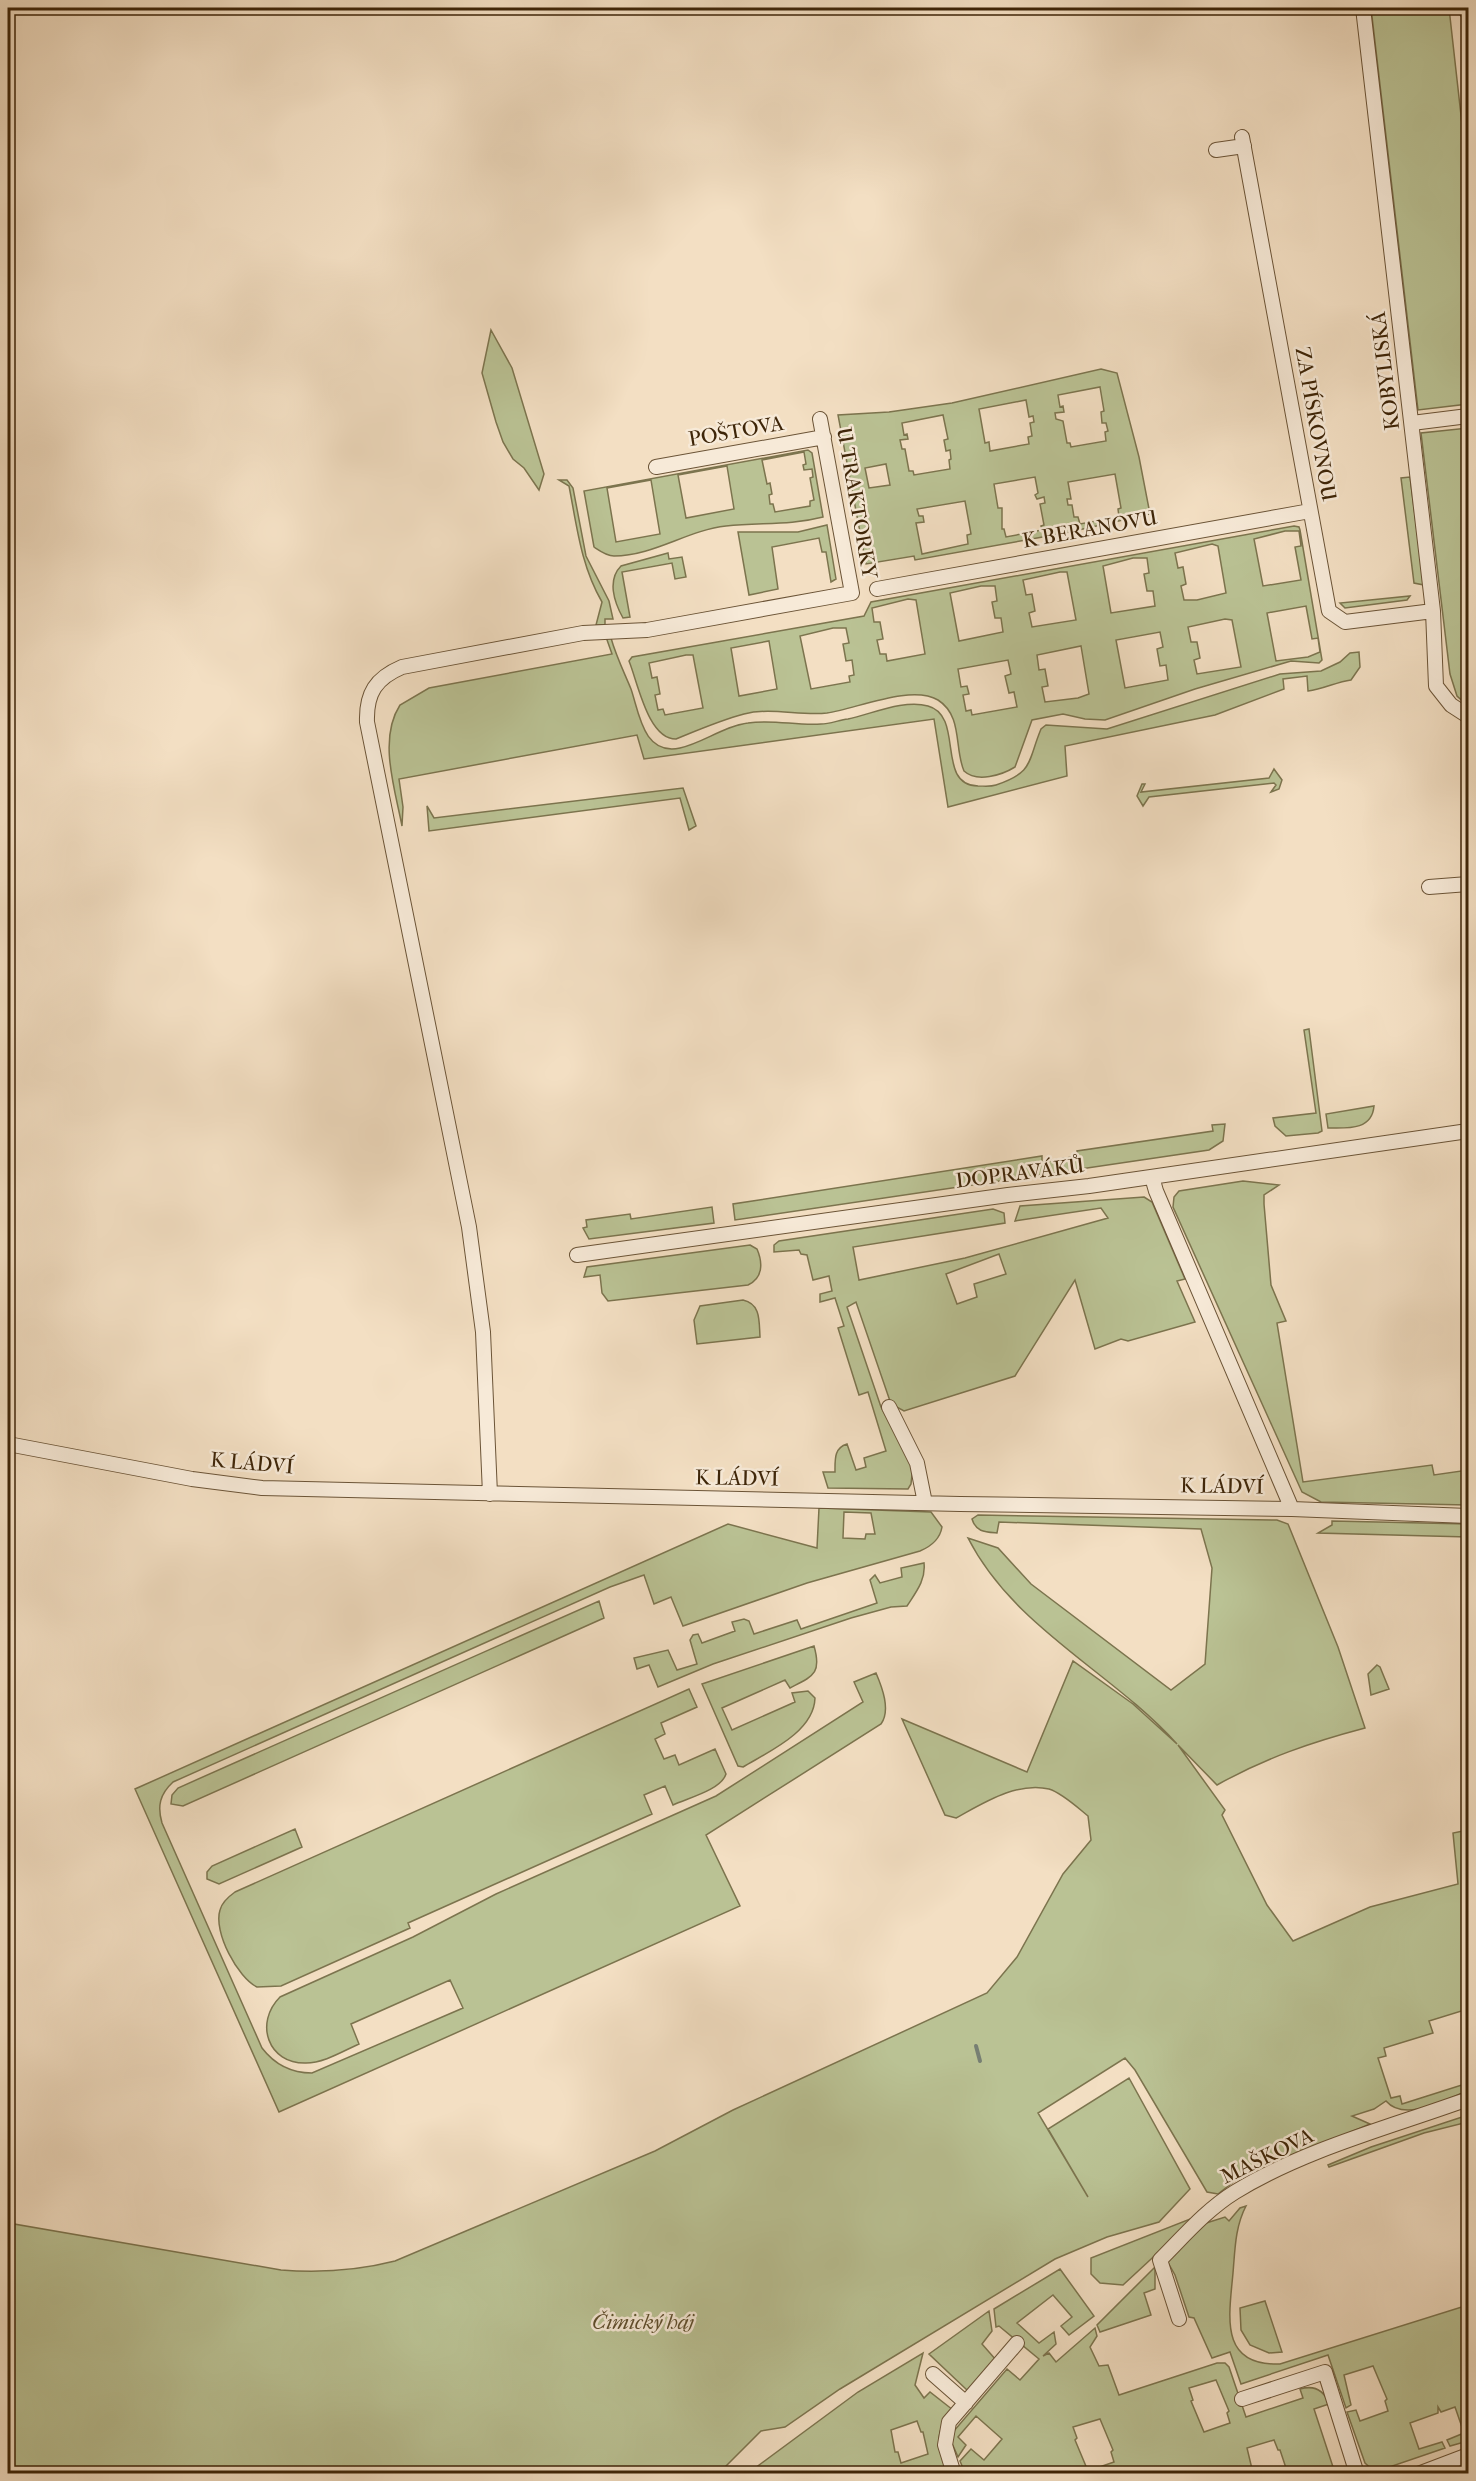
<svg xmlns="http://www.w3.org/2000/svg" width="1476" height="2481" font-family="'IM FELL French Canon',serif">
<rect width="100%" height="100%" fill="#f3dfc3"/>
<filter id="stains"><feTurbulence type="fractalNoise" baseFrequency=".00333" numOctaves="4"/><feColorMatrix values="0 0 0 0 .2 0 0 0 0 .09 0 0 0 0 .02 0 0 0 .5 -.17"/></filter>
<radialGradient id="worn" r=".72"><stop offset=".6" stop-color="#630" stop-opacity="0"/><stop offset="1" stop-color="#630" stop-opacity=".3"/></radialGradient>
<!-- green -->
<path fill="#bac294" stroke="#7c744e" stroke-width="1.5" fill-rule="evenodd" d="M1371,8H1449L1468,178V404L1418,410Z
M491,330L512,368L544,474L539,490L524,468L513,459L503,442L496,422L482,373Z
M1101,369L1117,373L1139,457L1150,514L1065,533L915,560L914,556L866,564L838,415L889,412L952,403ZM1100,387L1104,411L1101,412L1102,423H1106L1108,431L1105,432L1106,441L1071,447L1070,443H1067L1063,421L1056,419L1055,413L1064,412L1063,406L1060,407L1058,395ZM1026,400L1029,417L1033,416L1034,422L1030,423L1032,436L1028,437L1029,444L990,451L989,442L985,443L979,409ZM943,415L948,439L944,440L946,451L950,450L951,459L949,460L950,469L914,475L913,471H909L905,449H902L900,440L908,439L907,434L904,435L902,423ZM886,464L890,485L869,488L865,468ZM1115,474L1121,508L1118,509L1119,517L1080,524L1078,517H1074L1072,505H1068L1067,499H1071L1068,482ZM1035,477L1038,493L1035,495L1037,499L1044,497L1045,503L1040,504L1044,525L1041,526L1042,530L1006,537L1004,529H1002V508H998L994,484ZM965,501L971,534L967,535L968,544L922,554L916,523L924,522L923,516H919L917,509Z
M1468,428V706L1457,696L1450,674L1421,433Z
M808,450L812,453L823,517C788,526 761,522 726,526C688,530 653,556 614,556C607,556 600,551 594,547L584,491ZM804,452L806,464L803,465L804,470L812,469L813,477L810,478L814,500L810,501V506L775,512L773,504H770L769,495L772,494L770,483L767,484L762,460ZM727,466L734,509L686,518L678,475ZM651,480L660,534L616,542L607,488Z
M1410,477L1424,585L1414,583L1401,478Z
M559,480H567L573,488L586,556L609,601L613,619H605V625H596L602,602C581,566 577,527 569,486Z
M827,525L836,579L831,582L826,552H822L819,538L772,547L778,589L749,595L738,532H798Z
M1294,526L1299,527L1300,530L1322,660L1319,663L1291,661L1195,689L1105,720L1085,719L1063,714L1032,720L1015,767C1002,775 977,783 964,771C954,748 963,716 938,700C911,684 856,709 827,713C800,716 771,707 744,714C721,720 698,730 676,739C648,739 638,683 629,661L632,657L864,616L871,602ZM1285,531H1299L1301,546L1295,547L1301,580L1263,586L1254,539ZM1212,544L1218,546L1226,593L1197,600H1184L1181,586L1186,584L1183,567L1178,568L1175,553ZM1133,558H1147L1149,573L1144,574L1147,591H1153L1155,606L1111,613L1103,566ZM1060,572H1067L1076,620L1032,627L1029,613L1035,611L1032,594L1026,595L1023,580ZM981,586H995L997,601L992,602L995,618H1001L1003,632L959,641L950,593ZM908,599L916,600L925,654L887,661L886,654H880L877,640L883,639L880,622H874L872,608ZM1306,606L1312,639L1318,638L1320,652L1308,657L1276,661L1267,613ZM1225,619L1232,620L1241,667L1197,674L1194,660L1200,658L1197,642H1191L1188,627ZM833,628H846L849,643L843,644L846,661L852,660L854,675L849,676L850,682L811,689L800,636ZM1160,632L1163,647L1157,649L1160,666L1166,665L1168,680L1125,688L1116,640ZM769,641L777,689L739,696L731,648ZM1081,646L1089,694L1078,698L1045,702L1042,687L1048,686L1045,669L1039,670L1037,655ZM686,655H693L703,708L665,715L663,709L658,710L655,695L660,694L657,677L652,678L649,663ZM1008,660L1011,674L1005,676L1009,693L1014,692L1017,707L972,715L971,710L966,711L963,695L969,694L967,686L961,687L958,669Z
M668,553L669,559L682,557L686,577L675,579L672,563L622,572L630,617L623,618C614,602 607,580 621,566Z
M1410,596L1407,600L1345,608L1340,603Z
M606,637L611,638C616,656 624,672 631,689C639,712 643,756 680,748C703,743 724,726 748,723C773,719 797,726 821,724C830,724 839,720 848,719C872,714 904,699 928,706C965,716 935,785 978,786C984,786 990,787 996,785C1034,772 1027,763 1041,729L1046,725L1107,729L1280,674L1321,671L1340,662L1350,653L1359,652L1360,667L1351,680C1336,682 1324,689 1308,691L1307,676L1283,679L1284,689L1215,715L1065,746L1067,776L948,807L934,719L644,759L637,735L399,779L403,807L402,826C395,789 378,739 400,705L429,688L612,654Z
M1274,769L1282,780L1279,789L1271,792L1276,785L1274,783L1149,797L1143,806L1137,796L1142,784H1145L1141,792L1269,778Z
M683,788L696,826L689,830L680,798L429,831L427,806L434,818Z
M1309,1029L1322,1131L1318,1133L1286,1136L1275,1126L1273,1118L1316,1113L1304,1030Z
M1374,1106C1372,1131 1346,1128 1328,1128L1326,1114Z
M1225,1124L1223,1141L1209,1150L735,1220L733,1204L1042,1156V1162L1078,1156L1077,1151L1213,1131L1212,1125Z
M1243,1181L1279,1185L1264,1195V1204L1271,1285L1286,1321L1277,1323L1303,1482L1432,1465L1434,1475L1468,1470V1505L1321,1502L1302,1492L1173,1207L1174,1197L1179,1191Z
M1144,1197L1152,1202L1185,1279L1177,1281L1195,1322L1128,1341L1121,1339L1095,1349L1075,1280L1015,1376L904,1411L891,1404L856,1302L847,1307L881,1407L913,1465L911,1484L908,1489L828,1488L823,1472H835C835,1459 834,1448 847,1444L856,1470L866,1467L864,1458L886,1451L868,1392L859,1395L838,1328L844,1326L835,1298L820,1302V1294L832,1291L829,1276L813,1280L807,1255L801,1254L799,1250L774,1252V1245L779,1241L993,1209L1004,1213L1005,1223L853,1247L859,1280L965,1258L1108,1218L1101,1208L1015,1221L1020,1206ZM999,1254L1006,1274L974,1284L977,1297L957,1304L946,1274Z
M712,1207L714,1223L589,1239L583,1228L587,1227L586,1220L630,1214L631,1219Z
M750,1245L757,1249C763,1263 763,1278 748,1285L608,1301L602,1293L600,1275L584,1277L587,1267Z
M743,1300C761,1304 759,1321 760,1337L697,1344L694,1320L700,1306Z
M819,1508L931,1512L942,1527C940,1539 932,1546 920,1551L807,1583L683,1626L671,1597L654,1604L644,1575L610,1587L173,1782C160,1794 157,1806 162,1823L262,2048C275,2065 291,2073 312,2073L463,2008L450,1980L351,2024L359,2044C343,2051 324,2063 306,2063C268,2064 254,2023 280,1997L413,1937L496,1894L716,1796L863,1702L854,1682L876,1673C882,1687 891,1710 881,1724L706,1835L740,1906L279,2112L135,1789L728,1524L817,1548ZM844,1512L871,1513L875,1534H866L865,1539L843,1538Z
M978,1515L1277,1520L1288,1524L1338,1647L1365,1728C1312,1742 1265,1758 1217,1785L1178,1745L1225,1810L1222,1815L1267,1905L1293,1941L1370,1907L1458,1884L1453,1833L1468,1830V2009L1429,2021L1433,2033L1384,2048L1386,2056L1378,2058L1391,2098L1400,2096L1402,2104L1468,2083V2091C1446,2099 1405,2123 1386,2101L1374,2109L1352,2116L1370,2124L1236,2180L1218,2194L1207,2192L1135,2070L1125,2058L1038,2113L1088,2197L1048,2129L1129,2078L1190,2189L1159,2222L1107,2237L1055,2259L840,2389L785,2427L761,2431L719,2473H8V2223L281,2270C320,2273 356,2271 395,2261L655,2151L733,2110L987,1993L1017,1957L1063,1874L1091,1840L1088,1816C1077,1807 1062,1793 1049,1789C1017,1781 982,1804 956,1818L945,1815L902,1719L1027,1772L1073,1661L1133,1704L1177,1744C1111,1671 1014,1628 968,1538L998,1548L1031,1584L1171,1690L1205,1664L1212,1568L1201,1529L999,1522L997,1533C985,1532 976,1532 972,1519Z
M1332,1521L1468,1524V1537L1318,1533L1332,1525Z
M924,1563C926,1580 916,1592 907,1606L891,1607L851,1618L713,1664L658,1687L649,1665L637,1669L634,1658L668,1650L677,1670L697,1664L690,1640L693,1635L698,1634L702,1643L735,1631L732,1622L744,1619L749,1621L754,1634L797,1620L801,1629L877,1603L870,1580L875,1575L880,1583L902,1577L901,1568Z
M599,1601L604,1618L183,1806L171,1804L172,1795L178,1788Z
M814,1646C822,1674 813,1676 790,1688L785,1680L722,1708L732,1730L795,1702L792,1693L808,1691L815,1698C814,1732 768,1752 743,1767L738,1766L702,1684Z
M1377,1665L1380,1667L1389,1689L1371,1695L1368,1674Z
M689,1689L697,1707L661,1723L665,1734L655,1739L664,1759L675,1755L679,1765L715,1749L726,1774C721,1790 688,1798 673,1805L665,1786L644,1795L652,1814L408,1923L410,1928L281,1986L257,1987C238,1978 213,1932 220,1910C222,1902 228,1897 235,1892Z
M295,1829L302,1847L219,1884L207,1879V1872L212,1866Z
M1468,2115V2122L1424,2133L1329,2167L1328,2165L1371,2147Z
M1246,2206C1235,2227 1235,2250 1233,2273C1229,2317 1219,2366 1280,2364L1468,2305V2441L1450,2446L1447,2440L1464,2433L1455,2407L1441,2412L1438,2407V2413L1410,2423L1419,2449L1442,2442L1445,2448L1375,2472L1365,2463L1347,2412L1356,2410L1360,2421L1388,2411L1385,2401L1387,2399L1373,2366L1344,2375L1351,2405L1346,2408L1328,2355L1241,2384L1230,2352L1212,2358L1194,2318L1189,2317L1175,2275L1166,2259L1200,2225L1225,2217L1229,2221L1240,2208Z
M1190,2219V2223L1123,2285L1100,2283L1091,2274V2258Z
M1155,2267V2289L1144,2293L1151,2315L1100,2332L1097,2325Z
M1060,2269L1094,2316L1069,2335L1061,2326L1072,2317L1053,2295L1017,2323L1039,2343L1054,2332L1056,2344L1043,2356L1049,2353L1056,2362L1095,2328L1097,2336L1090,2347L1099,2366L1108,2365L1119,2395L1217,2363H1225L1229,2367L1246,2417L1303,2398L1300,2389C1314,2385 1324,2390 1329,2404L1314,2409L1335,2473H1285L1287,2471L1280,2450H1278L1274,2440L1247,2448L1253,2473H965L960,2461L971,2449L984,2460L1002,2439L976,2416L958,2437L966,2445L958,2457L951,2441L953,2432L1007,2369L1020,2380L1039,2359L999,2326L996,2327L994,2309ZM1216,2380L1229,2411L1227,2413L1230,2423L1204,2432L1191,2401L1193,2400L1189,2388ZM1100,2419L1113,2450L1111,2452L1114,2462L1088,2471L1075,2440L1077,2438L1073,2427Z
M1265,2301L1282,2352L1269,2353L1250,2345L1241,2330L1240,2308Z
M989,2311L992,2331L982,2344L996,2360L968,2391L929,2354Z
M923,2353L915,2385L924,2398L930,2392L953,2410C932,2435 938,2444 948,2473H852L850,2469L835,2474H747L858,2392ZM917,2421L921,2432H923L928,2454L901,2463L898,2452H895L891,2430Z"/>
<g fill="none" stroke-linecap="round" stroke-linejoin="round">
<!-- stream -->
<path stroke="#777f73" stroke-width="4" d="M976,2046L980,2061"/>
<defs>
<path id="minor" d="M1363,8L1433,611L1436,686L1451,705L1468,716
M1242,137L1329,611L1345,622L1433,611
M1216,150L1244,146
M1412,423L1468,416
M656,467L824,437
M877,589L1310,511
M1429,887L1468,884
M1152,1177L1156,1191L1292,1509
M577,1255L1008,1195L1089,1186L1468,1131
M889,1407L917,1463L925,1503
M8,1444L192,1479L262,1488L960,1504L1292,1509L1468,1516
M490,1494L483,1332L469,1227L367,722C366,693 376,678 402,667L583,633L647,630L852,593L820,419
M1179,2319L1160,2260C1184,2236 1206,2210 1235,2192C1305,2149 1391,2127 1468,2099
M933,2374L966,2403
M1242,2399L1325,2372L1357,2474
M954,2474L945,2445L949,2422L1017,2343
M1418,2474L1468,2455"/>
<path id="major" d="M1468,8V10"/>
</defs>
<!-- minor casing -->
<use href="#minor" stroke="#6b5437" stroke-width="16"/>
<!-- major casing -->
<use href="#major" stroke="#3e2508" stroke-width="20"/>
<!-- minor -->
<use href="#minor" stroke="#f7ead8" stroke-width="14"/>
<!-- major -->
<use href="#major" stroke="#eac082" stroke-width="18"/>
</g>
<g text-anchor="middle" stroke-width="5" stroke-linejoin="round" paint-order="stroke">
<!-- street labels -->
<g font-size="21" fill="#3e2508" stroke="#f7ead8">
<text transform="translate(1385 371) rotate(-97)" y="7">KOBYLISKÁ</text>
<text transform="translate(1316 424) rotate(80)" y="7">ZA PÍSKOVNOU</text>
<text transform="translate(736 431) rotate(-10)" y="7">POŠTOVA</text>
<text transform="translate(857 503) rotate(80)" y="7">U TRAKTORKY</text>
<text transform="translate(1090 529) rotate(-10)" y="7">K BERANOVU</text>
<text transform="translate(1020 1173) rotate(-7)" y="7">DOPRAVÁKŮ</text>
<text transform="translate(252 1463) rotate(5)" y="7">K LÁDVÍ</text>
<text transform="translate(737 1478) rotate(1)" y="7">K LÁDVÍ</text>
<text transform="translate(1222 1486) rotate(1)" y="7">K LÁDVÍ</text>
<text transform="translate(1267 2156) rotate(-26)" y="7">MAŠKOVA</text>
</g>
<!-- park labels -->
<g font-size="21" font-style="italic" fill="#5d4c2b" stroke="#f7ead8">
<text x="643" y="2329">Čimický háj</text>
</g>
</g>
<!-- margin -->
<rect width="1476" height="2481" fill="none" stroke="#f3dfc3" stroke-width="30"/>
<rect x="9" y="9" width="1458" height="2463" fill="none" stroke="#3e2508" stroke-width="3"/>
<rect x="15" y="15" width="1446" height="2451" fill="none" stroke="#3e2508" stroke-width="1.5"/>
<rect width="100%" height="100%" filter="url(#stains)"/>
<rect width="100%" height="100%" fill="url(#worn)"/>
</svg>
